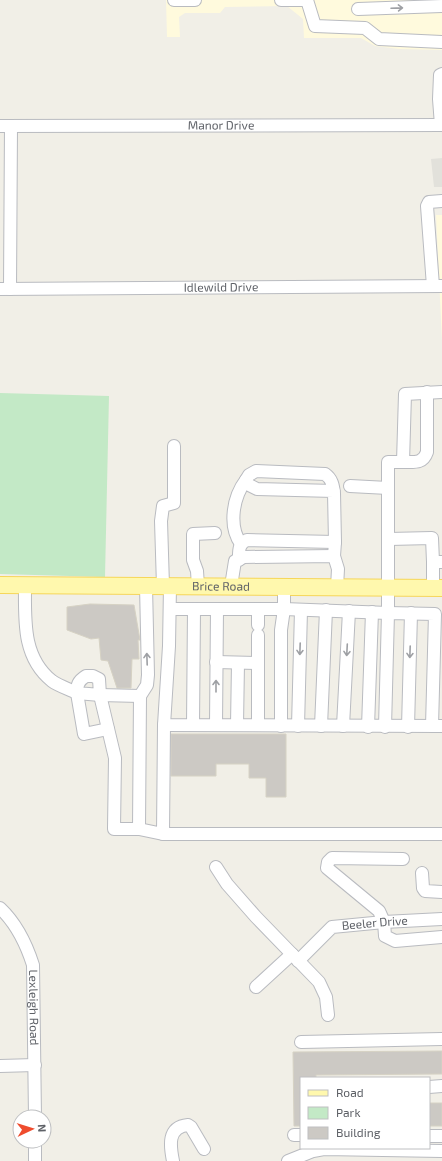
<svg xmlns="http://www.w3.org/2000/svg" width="442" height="1161" font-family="'Exo 2',sans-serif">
<rect width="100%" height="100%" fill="#f1efe7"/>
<!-- commercial -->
<path fill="#fffadd" d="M166,0H442V50L399,49L375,46L361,38H304L303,19L287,6L225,7L220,13H185L179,17L180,37H167Z
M436,215H442V341Z"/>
<!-- industrial -->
<path fill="#e2e1db" d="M442,158V187H434L431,159Z"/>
<!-- green -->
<path fill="#c3e9c6" d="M0,393L109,396L105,577L0,574Z"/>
<!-- building -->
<path fill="#ccc9c4" stroke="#d6d2c4" d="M90,604L134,605L140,640H138L139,659H132L131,688H117L108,661L101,660L99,638L91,639L67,630V607Z
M171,734H286V797H266V778H249V764H216V776H171Z
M442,1051V1074L316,1075V1078H301V1126H294L293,1052Z
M429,1103H442V1126H429Z"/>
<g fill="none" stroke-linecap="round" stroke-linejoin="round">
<defs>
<g id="minor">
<path d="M174,0H195"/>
<path d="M281,0H307L315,26L365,28L379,39L442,42"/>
<path d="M358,9L442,6"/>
<path d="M441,125L439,99L440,75L442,74"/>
<path id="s1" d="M0,126L442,125"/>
<path d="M433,286L427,206L429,202L442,201"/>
<path id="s2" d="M0,289L442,286"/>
<path d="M10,289L11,126"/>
<path d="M403,462C414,462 423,464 427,452V392"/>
<path d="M350,486L388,488"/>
<path d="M389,539L432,538L433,562H442"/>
<path d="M241,544C228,526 233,497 246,480"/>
<path d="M334,556L335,542L334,493C333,485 332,479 325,474L256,471L249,475L246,480L249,485L257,489L334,491"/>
<path d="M239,560C239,551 238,544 247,540L335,542"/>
<path d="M433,562V588"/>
<path d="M25,585C25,620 22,657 52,681C59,686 69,689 77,693L84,734L108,729"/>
<path d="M163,586L161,521L163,506L174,503V446"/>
<path d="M170,586L169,646L164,725L442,726"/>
<path d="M198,586L197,571L193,560V534L215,533"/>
<path d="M231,586L235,561L244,557L334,556L338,569L337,587"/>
<path d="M170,609H284V587"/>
<path d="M258,625V609"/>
<path d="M216,662L258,663"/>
<path d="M86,676H93L99,679L100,695L77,693C77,685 78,681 86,676Z"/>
<path d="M140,696L100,695L115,758L114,829H139L163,834L164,725"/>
<path d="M193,725L194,609"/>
<path d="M216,725L217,609"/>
<path d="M237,725L238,663"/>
<path d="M258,725V635"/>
<path d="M281,726V630L284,609L388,613V462H403L405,394L442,392"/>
<path d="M298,726L301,610"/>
<path d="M321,726L326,610"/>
<path d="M343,726L349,611"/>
<path d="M368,727L372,612"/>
<path d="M385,727L388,613L435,614L432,726"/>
<path d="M408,727L411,613"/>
<path d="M139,829L140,696L147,685L148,675L146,586"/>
<path d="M163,834H442"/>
<path d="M403,859L332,858L328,862L327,868L379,911L384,922L385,936L395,941L442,937"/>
<path d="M216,867L227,884L256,917L319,982L326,997L328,1015"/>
<path d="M422,873L423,888L425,891L442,892"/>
<path id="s3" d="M0,908C17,924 26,943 33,965L35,1117"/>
<path id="s4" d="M298,961L332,927L384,922L442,919"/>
<path d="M256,987L292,954"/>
<path d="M301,1042L442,1039"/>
<path d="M0,1066L35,1065"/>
<path d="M429,1087L442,1086"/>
<path d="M294,1135H301"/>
<path d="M429,1136H442"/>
<path d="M35,1141V1161"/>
<path d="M173,1161C170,1146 167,1127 188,1125L191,1127L204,1149"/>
<path d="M288,1161L313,1151L324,1149L442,1151"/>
</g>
<g id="major">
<path id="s5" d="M0,585L442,588"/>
</g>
</defs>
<!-- minor casing -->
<use href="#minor" stroke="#b9bbc0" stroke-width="14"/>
<!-- major casing -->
<use href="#major" stroke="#f6d65a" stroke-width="18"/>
<!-- minor -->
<use href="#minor" stroke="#fff" stroke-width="12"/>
<!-- major -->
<use href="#major" stroke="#fff8ad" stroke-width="16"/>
</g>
<!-- one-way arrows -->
<defs><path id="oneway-shaft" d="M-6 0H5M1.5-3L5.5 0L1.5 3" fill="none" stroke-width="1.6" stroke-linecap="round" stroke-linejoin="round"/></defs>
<g stroke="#9ea0a4">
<use href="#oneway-shaft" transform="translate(397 8) rotate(-2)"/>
<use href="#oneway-shaft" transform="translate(300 649) rotate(92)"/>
<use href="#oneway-shaft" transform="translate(347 650) rotate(93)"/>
<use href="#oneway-shaft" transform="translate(410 652) rotate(92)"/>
<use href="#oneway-shaft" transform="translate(147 659) rotate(-92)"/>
<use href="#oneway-shaft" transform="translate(216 686) rotate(-90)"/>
</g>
<g text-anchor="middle" stroke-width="4" stroke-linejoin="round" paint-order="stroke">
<!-- street labels -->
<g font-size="12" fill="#5e6167" stroke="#fff">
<text dy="4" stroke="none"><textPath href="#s1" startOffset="221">Manor Drive</textPath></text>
<text dy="4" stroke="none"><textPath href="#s2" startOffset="221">Idlewild Drive</textPath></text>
<text dy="4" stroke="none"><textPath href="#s5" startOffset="221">Brice Road</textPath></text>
<text dy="4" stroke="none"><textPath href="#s4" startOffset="91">Beeler Drive</textPath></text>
<text dy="4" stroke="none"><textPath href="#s3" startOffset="109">Lexleigh Road</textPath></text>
</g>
</g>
<!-- legend -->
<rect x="300" y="1077" width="130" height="72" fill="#ffffff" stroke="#bfc0c2"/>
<rect x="308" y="1090" width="20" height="6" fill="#fff8ad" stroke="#bfc0c2"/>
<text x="336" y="1097" font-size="12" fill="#5e6167">Road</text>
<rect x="308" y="1107" width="20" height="12" fill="#c3e9c6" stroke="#bfc0c2"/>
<text x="336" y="1117" font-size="12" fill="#5e6167">Park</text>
<rect x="308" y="1127" width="20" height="12" fill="#ccc9c4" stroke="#bfc0c2"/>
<text x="336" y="1137" font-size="12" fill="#5e6167">Building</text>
<!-- north arrow -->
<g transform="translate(32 1129) rotate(86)"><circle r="19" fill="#ffffff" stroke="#bfc0c2"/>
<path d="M0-3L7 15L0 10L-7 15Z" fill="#ef4c2e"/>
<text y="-6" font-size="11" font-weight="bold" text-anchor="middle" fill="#5e6167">N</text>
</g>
</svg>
